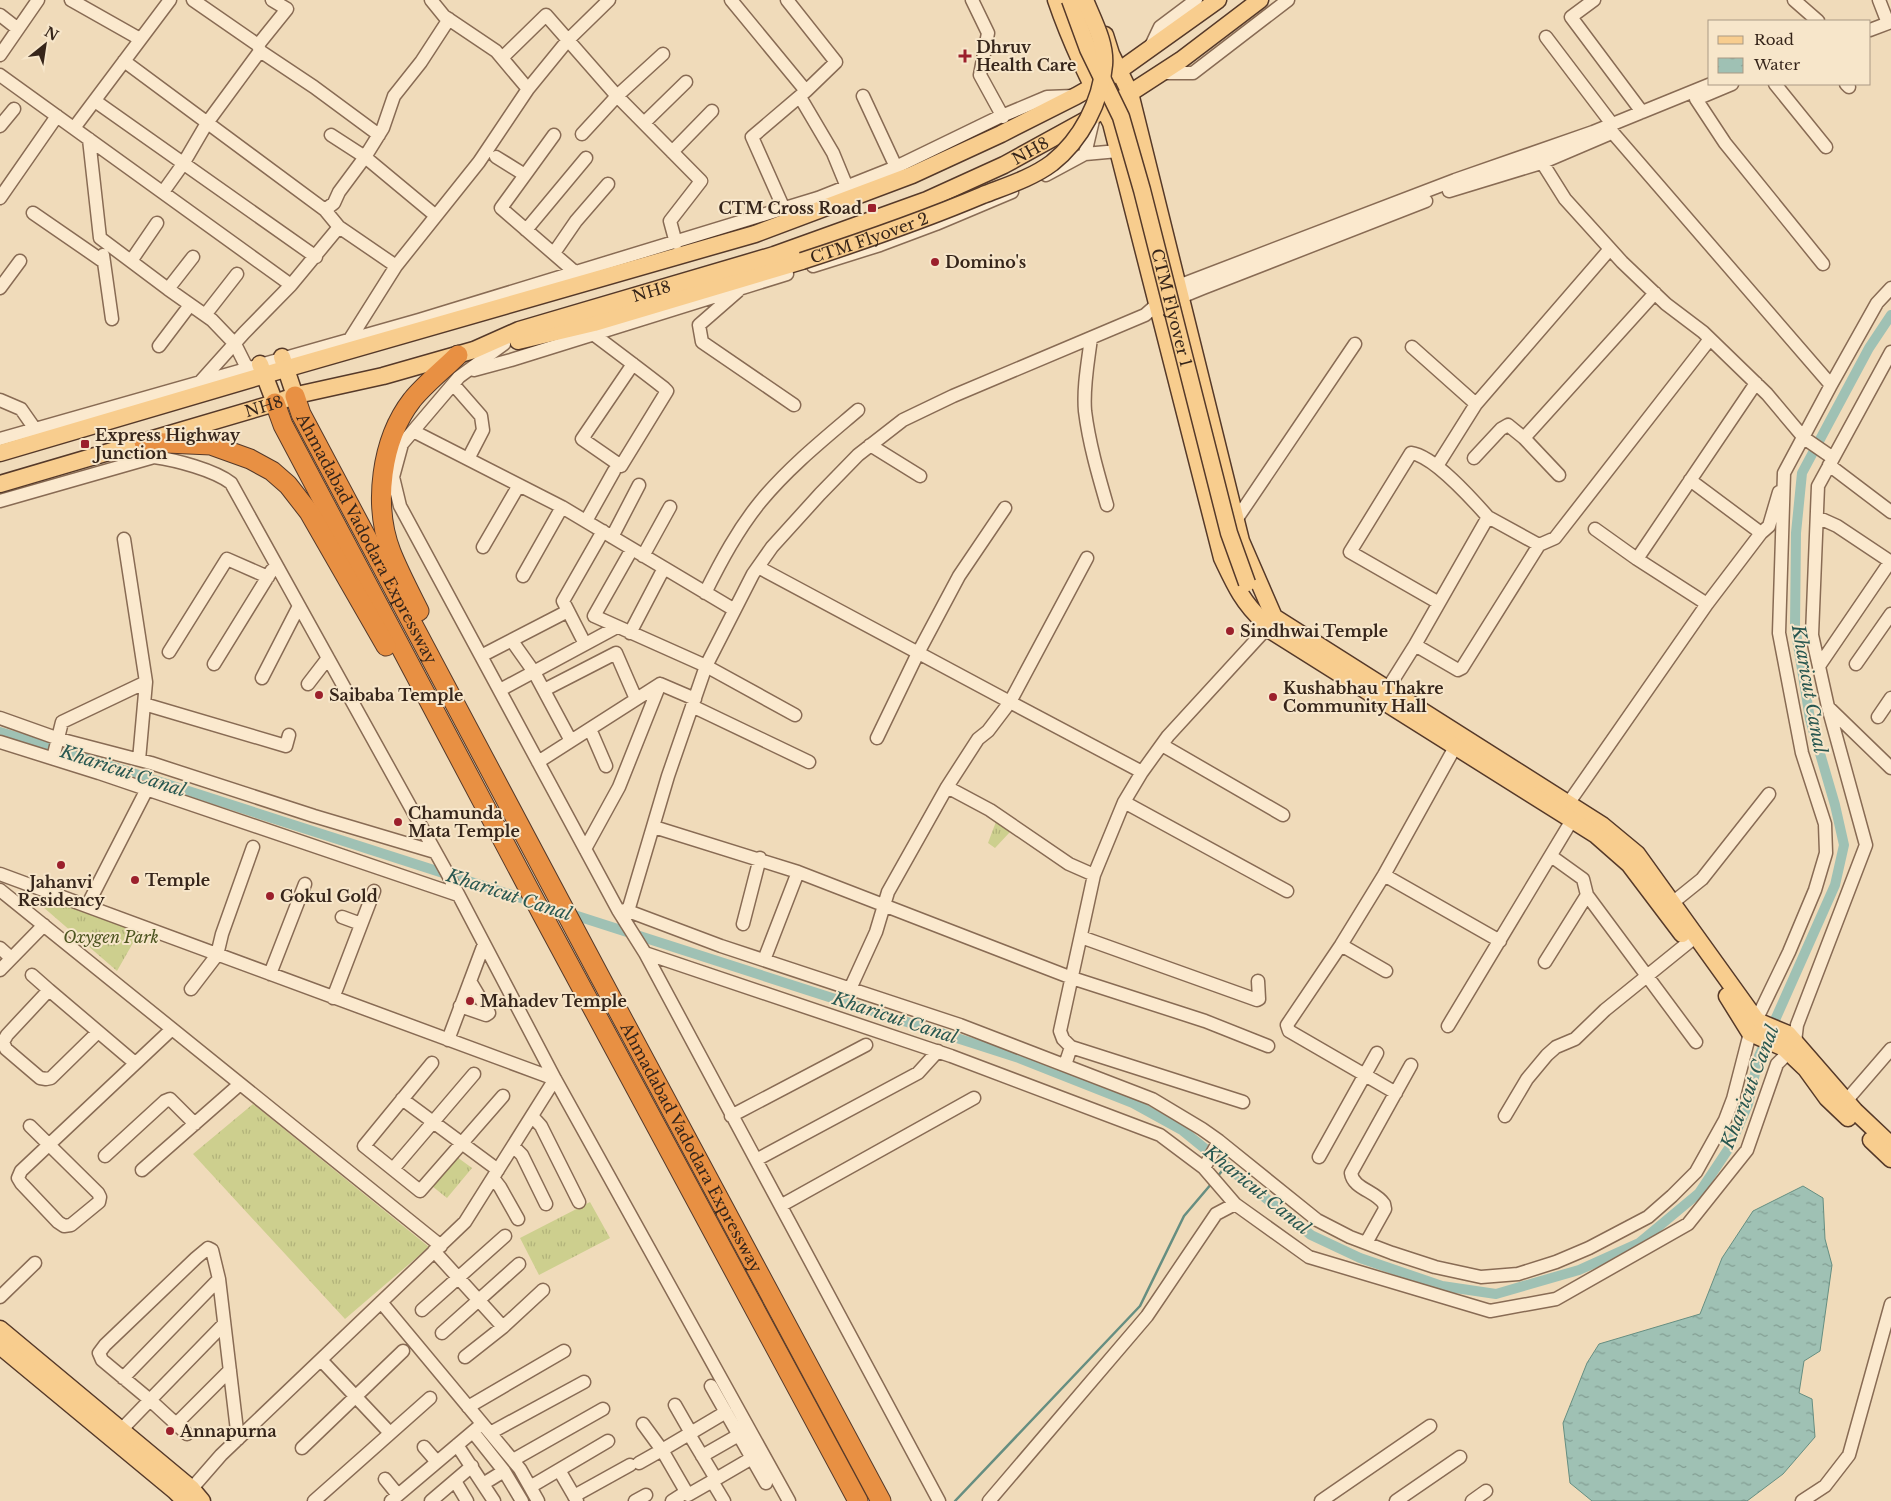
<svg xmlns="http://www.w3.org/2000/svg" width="1891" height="1501" font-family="'Libre Baskerville',serif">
<defs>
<pattern id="grass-tufts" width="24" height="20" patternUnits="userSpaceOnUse" patternTransform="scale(1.25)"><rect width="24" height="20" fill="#cdcf8e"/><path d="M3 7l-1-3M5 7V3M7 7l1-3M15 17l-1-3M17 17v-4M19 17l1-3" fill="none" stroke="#b1b27a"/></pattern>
<pattern id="water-ripples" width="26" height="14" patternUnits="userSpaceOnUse" patternTransform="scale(1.25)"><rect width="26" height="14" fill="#9fc1b4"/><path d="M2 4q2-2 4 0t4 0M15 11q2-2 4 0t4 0" fill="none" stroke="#829d92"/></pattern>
</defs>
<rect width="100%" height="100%" fill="#f0dbba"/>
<!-- grass -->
<path fill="url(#grass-tufts)" d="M997,819L1010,832L995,848L988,843Z
M39,889L142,927L117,971L35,900V894Z
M253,1104L429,1247L345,1319L193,1154Z
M457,1157L472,1168L447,1198L432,1186Z
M590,1202L610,1238L539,1275L520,1238Z"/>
<!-- water -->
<path fill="url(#water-ripples)" stroke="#668e81" d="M1803,1186L1823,1198L1825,1239L1832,1265L1820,1351L1804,1361L1799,1393L1812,1399L1815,1437L1783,1474L1747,1501H1592L1570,1483L1563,1423L1587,1363L1599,1344L1700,1314L1722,1258L1753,1211Z"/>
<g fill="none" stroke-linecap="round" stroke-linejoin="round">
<!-- stream -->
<path stroke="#668e81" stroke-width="2.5" d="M1217,1177L1226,1166
M955,1501L1140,1306L1184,1216L1212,1183"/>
<!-- canal -->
<path stroke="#9fc1b4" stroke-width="10" d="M0,732L70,753L1019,1058L1133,1103L1182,1130L1311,1235L1360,1258L1442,1286L1496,1294L1579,1270L1639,1243L1699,1193L1729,1148L1748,1104L1759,1056L1835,885L1844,845L1835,805L1810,719L1795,626L1796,533L1802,473L1869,348L1891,315"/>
<defs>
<path id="minor" d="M71,0L140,39
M731,0L806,91L752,137L784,209
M787,0L836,62L806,91
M972,0L988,33L980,75L1003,117
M1594,0L1571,17L1642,112
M1794,0L1818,21
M1879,0L1886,18
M0,15L18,29
M1870,30L1891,22
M1546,37L1612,124
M258,45L287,9L272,0
M1150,48L1160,27L1196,0
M260,51L314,87L379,135
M0,55L38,0
M502,58L546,15L617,96L701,181L670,221L676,243
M124,61L325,210L339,227
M1163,73H1193L1288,0
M0,75L291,285L339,227L396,266
M1775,84L1826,147
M1846,84L1849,87
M528,89L568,40L609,0
M863,96L896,167
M800,97L833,153L847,187
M1701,97L1732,84
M1696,99L1725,143L1823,264
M95,101L316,257
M644,123L686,82
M0,126L14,109
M74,128L170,0
M1613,133L1831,385
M582,134L617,96L663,54
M331,135L365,157L436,216
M89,139L100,238L168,289L212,320L235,344L247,368
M672,152L712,111
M1085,154L1094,116
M1538,156L1565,199L1622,262L1666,304L1703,332L1767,394L1804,438L1833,458
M496,157L525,175L501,208L576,273
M525,175L554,135
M1046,175L1085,154L1118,151
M1449,191L1541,163L1609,134
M163,192L183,164L207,123L260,51L258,45L193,0
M0,198L57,116
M325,210L334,203L339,192L365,157L383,128L394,96L421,62L449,19
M33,213L104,262
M526,230L586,158
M554,253L576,221L608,184
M103,255L112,319
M131,261L157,223
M813,266L880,245L936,224L1012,192
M0,288L20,261
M168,289L193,257
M738,291L699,325L702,342L794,405
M1174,303L1181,297L1203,288L1426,201
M205,315L237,274
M593,334C617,352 641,370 664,388L667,391L621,466L582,439L633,364
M1091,338C1088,362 1083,387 1085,411C1089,443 1098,474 1107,505
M350,339L396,266L479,162L528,89L496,51L444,16L431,0
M504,344L459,377L402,444L393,477L400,506L618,910L645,953L939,1501
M159,346L190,305
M1412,347L1476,404L1610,249
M474,370L511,360L787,274
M201,381L244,333L291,285
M453,384L481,416L483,430L468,459
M0,400L21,409L35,429
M413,431L562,507L733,609
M1524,438L1559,475
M0,439L419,320L818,198L896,167L997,118L1047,97L1073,96
M870,445L920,476
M154,457C176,460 214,470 231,483L446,871L555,1079L789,1501
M1474,458L1501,429L1508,425L1524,438L1655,293
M1829,465L1891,512
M1437,466L1476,404
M1690,480L1761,533
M0,501L154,457L161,454
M1817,517L1837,526L1891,562
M1236,520L1355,344
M586,521L614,471
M1595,529L1637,559L1707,604
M612,537L639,485
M124,539L146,682L139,760
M483,547L519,485
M632,549L594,616L706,666L795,715
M643,556L670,507
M1637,559L1756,383
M758,567L1010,702L1087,558
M523,576L562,507
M705,593C721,561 738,529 761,501C789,467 824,439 858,410
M1439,603L1350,552L1411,453C1434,456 1472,499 1488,517
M630,633L664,568
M512,641L534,672L571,741
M585,644L563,601L603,531
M1415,645L1458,670L1462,668L1539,545
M169,652L227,559L268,577
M481,656L568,611
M214,664L272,570
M1856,664L1891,614
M1819,666L1890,562
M262,678L299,606
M308,684L328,658
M500,690L617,627
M544,690L616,653L636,699
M1383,696L1415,645L1488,517L1539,545L1555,538L1710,339
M144,704L286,746L289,735
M692,706L809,762
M1828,707L1891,768
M1878,717L1891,698
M0,718L59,739L151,763L314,816L435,852
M590,729L606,766
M877,738L918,653L959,576L1005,508
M0,742L99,773L458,895
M1162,745L1283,815
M53,758L62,722L146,682
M538,762L660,684L695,699
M1124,802L1287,891
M1563,811L1707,604L1761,533L1769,526L1779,492
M654,827L798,872L1072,978L1205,1021L1268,1046
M585,849L619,787L660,684
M1551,856L1583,879L1587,895L1696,1042
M0,874L555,1079
M1094,875L1069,864L990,810L947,787L978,739L988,731L1010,702L1142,772
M1384,875L1500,941
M0,890L441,1246
M87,906L147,789
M1666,908L1702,879L1769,794
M618,910L628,911L721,946L960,1025L1152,1099L1202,1129L1219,1141L1317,1220L1350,1237L1392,1253L1435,1267L1481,1277L1518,1274L1556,1262L1589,1248L1648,1217L1672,1196L1696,1172L1725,1120L1733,1099L1750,1033L1789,952L1815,890L1826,853L1825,824L1802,753L1779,633L1784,473L1831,385L1877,303L1891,288
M628,911L668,776L706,666L753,574L772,547L820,494L858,455L903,420L953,396L1145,315L1178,286L1455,180L1593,132L1711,84
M342,917L361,924
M743,924L760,858
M1081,937L1257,1000L1259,999L1258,981
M1341,945L1386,971
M0,948L11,958
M645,953L951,1056L1160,1135L1204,1168L1235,1204
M764,960L798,872
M1545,962L1587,895
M0,970L44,925
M270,974L305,884
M32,975L49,990
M191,989L217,955L222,934L253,847
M850,989L876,932L888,892L947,787
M333,998L374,891
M460,1006L486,1015L489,1013L470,981
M1448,1026L1572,820
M98,1032L51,1078L46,1079L40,1078L6,1049L3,1042L7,1035L49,990L135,1063
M448,1040L484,944
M1071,1047L1243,1102
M432,1063L364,1146L420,1191L503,1096
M1065,1065L1071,1047L1063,1039L1060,1031L1094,875L1124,802L1142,772L1168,736L1267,628
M1396,1093L1289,1031L1287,1025L1341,945L1384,875L1459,740
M402,1099L498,1170
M1846,1101L1891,1049
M532,1116L541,1126L579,1202
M731,1116L866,1045
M1505,1116L1527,1079L1547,1055L1556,1047L1575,1039L1605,1010L1689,942
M30,1126L98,1193L100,1197L99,1202L71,1225L64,1226L58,1222L21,1183L18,1178L21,1171L172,1029
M513,1146L522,1155L546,1204
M105,1156L165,1101L170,1099L195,1124
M1319,1157L1377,1053
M756,1160L918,1073L938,1051
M1204,1168L1219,1141
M393,1169L474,1074
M142,1170L240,1084
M493,1178L500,1187L518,1219
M782,1205L974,1098
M1366,1243L1385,1209L1384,1204C1376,1191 1353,1189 1351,1173L1411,1065
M434,1251L503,1327
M0,1297L35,1263
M381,1302L520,1469L538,1501
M422,1310L505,1236
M224,1324L150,1400L102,1360L99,1353L105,1345L196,1258L208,1248L212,1250L219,1279L238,1439
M442,1333L519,1264
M465,1357L503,1327L543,1290
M321,1360L390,1433
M123,1378L219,1279
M711,1386L766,1483
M675,1405L691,1433
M468,1407L564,1351
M176,1424L230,1370
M122,1429L150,1400L187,1434
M473,1432L504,1471L522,1501
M490,1433L584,1382
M689,1434L716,1479L688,1495L662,1450Z
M689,1434L726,1412
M457,1445L494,1501
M424,1447L437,1462
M302,1448L403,1351
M702,1456L744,1432
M513,1460L603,1409
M639,1463L662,1450L643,1424
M559,1470L577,1501
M385,1479L398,1495
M716,1479L752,1458
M455,1481L467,1501
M712,1481L724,1501
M483,1484L504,1471
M530,1487L608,1441
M187,1494L221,1455L465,1222L555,1079
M574,1496L630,1465
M314,1501L430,1398
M391,1501L482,1424
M431,1501L472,1466
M635,1501L646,1495
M672,1501L686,1492
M989,1501L1147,1316L1216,1214L1235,1204L1309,1257L1490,1311L1556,1299L1688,1224L1747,1150L1777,1064L1789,1052L1795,1042L1797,1025L1866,845L1828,707L1812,635L1818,486L1891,352
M1321,1501L1430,1426
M1396,1501L1460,1457
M1472,1501L1486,1491
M1802,1501L1825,1486L1849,1455L1891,1304"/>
<g id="major">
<path d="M1056,0C1071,44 1090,82 1111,123L1222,558C1234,583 1242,602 1263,621"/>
<path d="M1105,35L1111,54L1130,93L1241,541L1274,617L1602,825L1637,854L1757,1021L1788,1034L1855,1111L1891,1145"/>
<path d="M518,341L594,323L802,261"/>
<path d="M282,357L295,396"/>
<path d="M260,364L275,403"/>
<path d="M0,453L285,369L755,234L912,175L1001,134L1076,96L1113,75L1218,0"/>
<path id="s1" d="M0,484L275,403L297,395L383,376L474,350L519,330L774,255L927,200L1004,165L1104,110L1181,60L1260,0"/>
<path d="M1269,628L1273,627L1276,621L1270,615L1263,619V623L1265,627L1596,835L1629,864L1682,934"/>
<path d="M1727,996L1750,1033L1784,1048L1806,1069L1827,1098L1848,1118"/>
<path d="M1871,1140L1891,1159"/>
<path d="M0,1329L192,1489L202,1501"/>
<path d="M0,1346L175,1491L185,1501"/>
</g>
<g id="highway">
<path id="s2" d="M295,396L301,414L599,975L881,1501"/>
<path d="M275,403L283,425L542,914L858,1501"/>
<path d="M144,442L211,445L250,459L272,471L288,485L309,512L386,646"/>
<path d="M419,611C409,591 399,572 391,552C373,505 381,440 412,400C425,384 443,370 458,355"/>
</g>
</defs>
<!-- minor casing -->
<use href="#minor" stroke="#886b54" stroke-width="15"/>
<!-- major casing -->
<use href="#major" stroke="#553929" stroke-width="19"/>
<!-- highway casing -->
<use href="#highway" stroke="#553929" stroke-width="21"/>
<!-- minor -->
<use href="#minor" stroke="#fbe9ce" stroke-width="12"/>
<!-- major -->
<use href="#major" stroke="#f8cd8e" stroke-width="16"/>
<!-- highway -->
<use href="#highway" stroke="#e89043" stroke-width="19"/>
<defs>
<g id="major-bridge">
<path id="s3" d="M1070,0L1088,49L1121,117L1142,190L1229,533L1247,583"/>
<path id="s4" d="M802,261C863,241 924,220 983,195C1006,186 1032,178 1052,163C1081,140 1101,102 1104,65C1106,43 1093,20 1085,0"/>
</g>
</defs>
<!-- major-bridge casing -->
<use href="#major-bridge" stroke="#553929" stroke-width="19" stroke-linecap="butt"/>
<!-- major-bridge -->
<use href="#major-bridge" stroke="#f8cd8e" stroke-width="16"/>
</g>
<!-- markers -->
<g fill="#9b202c" stroke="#f7e6ca" stroke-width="2">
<path d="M962.5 48.5h5v5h5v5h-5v5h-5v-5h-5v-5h5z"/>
<rect x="867" y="203" width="10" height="10" rx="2.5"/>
<circle cx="935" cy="262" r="5"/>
<rect x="80" y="439" width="10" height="10" rx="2.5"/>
<circle cx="1230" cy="631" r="5"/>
<circle cx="319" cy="695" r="5"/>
<circle cx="1273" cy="697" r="5"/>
<circle cx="398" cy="822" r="5"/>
<circle cx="61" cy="865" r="5"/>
<circle cx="135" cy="880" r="5"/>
<circle cx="270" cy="896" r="5"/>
<circle cx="470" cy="1001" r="5"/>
<circle cx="170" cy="1431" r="5"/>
</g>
<g text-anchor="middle" stroke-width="4" stroke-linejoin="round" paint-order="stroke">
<!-- poi labels -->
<g font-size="16" font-weight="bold" fill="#36251a" stroke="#f7e6ca" text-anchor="start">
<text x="976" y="53">Dhruv<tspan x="976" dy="18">Health Care</tspan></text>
<text x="862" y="214" text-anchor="end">CTM Cross Road</text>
<text x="945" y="268">Domino's</text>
<text x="95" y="441">Express Highway<tspan x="95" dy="18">Junction</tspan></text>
<text x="1240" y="637">Sindhwai Temple</text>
<text x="1283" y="694">Kushabhau Thakre<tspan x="1283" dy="18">Community Hall</tspan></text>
<text x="329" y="701">Saibaba Temple</text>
<text x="408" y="819">Chamunda<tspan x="408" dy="18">Mata Temple</tspan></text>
<text x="145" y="886">Temple</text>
<text x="61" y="888" text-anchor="middle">Jahanvi<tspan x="61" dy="18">Residency</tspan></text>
<text x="280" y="902">Gokul Gold</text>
<text x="480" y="1007">Mahadev Temple</text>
<text x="180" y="1437">Annapurna</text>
</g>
<!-- street labels -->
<g font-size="16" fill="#36251a" stroke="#f7e6ca">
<text dy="6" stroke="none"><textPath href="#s1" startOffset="1085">NH8</textPath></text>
<text dy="6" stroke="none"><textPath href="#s4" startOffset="71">CTM Flyover 2</textPath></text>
<text dy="6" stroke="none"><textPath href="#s1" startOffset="680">NH8</textPath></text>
<text dy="6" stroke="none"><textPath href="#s3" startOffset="325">CTM Flyover 1</textPath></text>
<text dy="6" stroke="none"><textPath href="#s1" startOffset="275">NH8</textPath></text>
<text dy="6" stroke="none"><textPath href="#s2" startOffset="160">Ahmadabad Vadodara Expressway</textPath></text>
<text dy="6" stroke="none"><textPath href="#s2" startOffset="850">Ahmadabad Vadodara Expressway</textPath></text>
</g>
<!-- park labels -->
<g font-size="16" font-style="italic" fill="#4c541f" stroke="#f7e6ca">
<text x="111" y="943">Oxygen Park</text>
</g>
<!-- water labels -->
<g font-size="18" font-style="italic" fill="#285750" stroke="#f7e6ca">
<text transform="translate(1809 689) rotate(80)" y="6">Kharicut Canal</text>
<text transform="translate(123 771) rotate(18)" y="6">Kharicut Canal</text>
<text transform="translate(509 895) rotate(18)" y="6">Kharicut Canal</text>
<text transform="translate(895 1018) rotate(18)" y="6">Kharicut Canal</text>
<text transform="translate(1750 1087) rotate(-69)" y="6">Kharicut Canal</text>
<text transform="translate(1257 1190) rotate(39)" y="6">Kharicut Canal</text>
</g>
</g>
<!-- legend -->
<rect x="1708" y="20" width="162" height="65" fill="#f7e6ca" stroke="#aa9984"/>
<rect x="1718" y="36" width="25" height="8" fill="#f8cd8e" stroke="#aa9984"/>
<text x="1754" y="45" font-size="15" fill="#36251a">Road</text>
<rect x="1718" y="58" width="25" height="15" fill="url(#water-ripples)" stroke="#aa9984"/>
<text x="1754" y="70" font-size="15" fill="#36251a">Water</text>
<!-- north arrow -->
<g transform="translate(45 45) rotate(30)" stroke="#f7e6ca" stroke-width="4" paint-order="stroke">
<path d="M0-4L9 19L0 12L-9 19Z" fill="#36251a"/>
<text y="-8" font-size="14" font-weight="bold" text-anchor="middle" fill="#36251a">N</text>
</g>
</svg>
